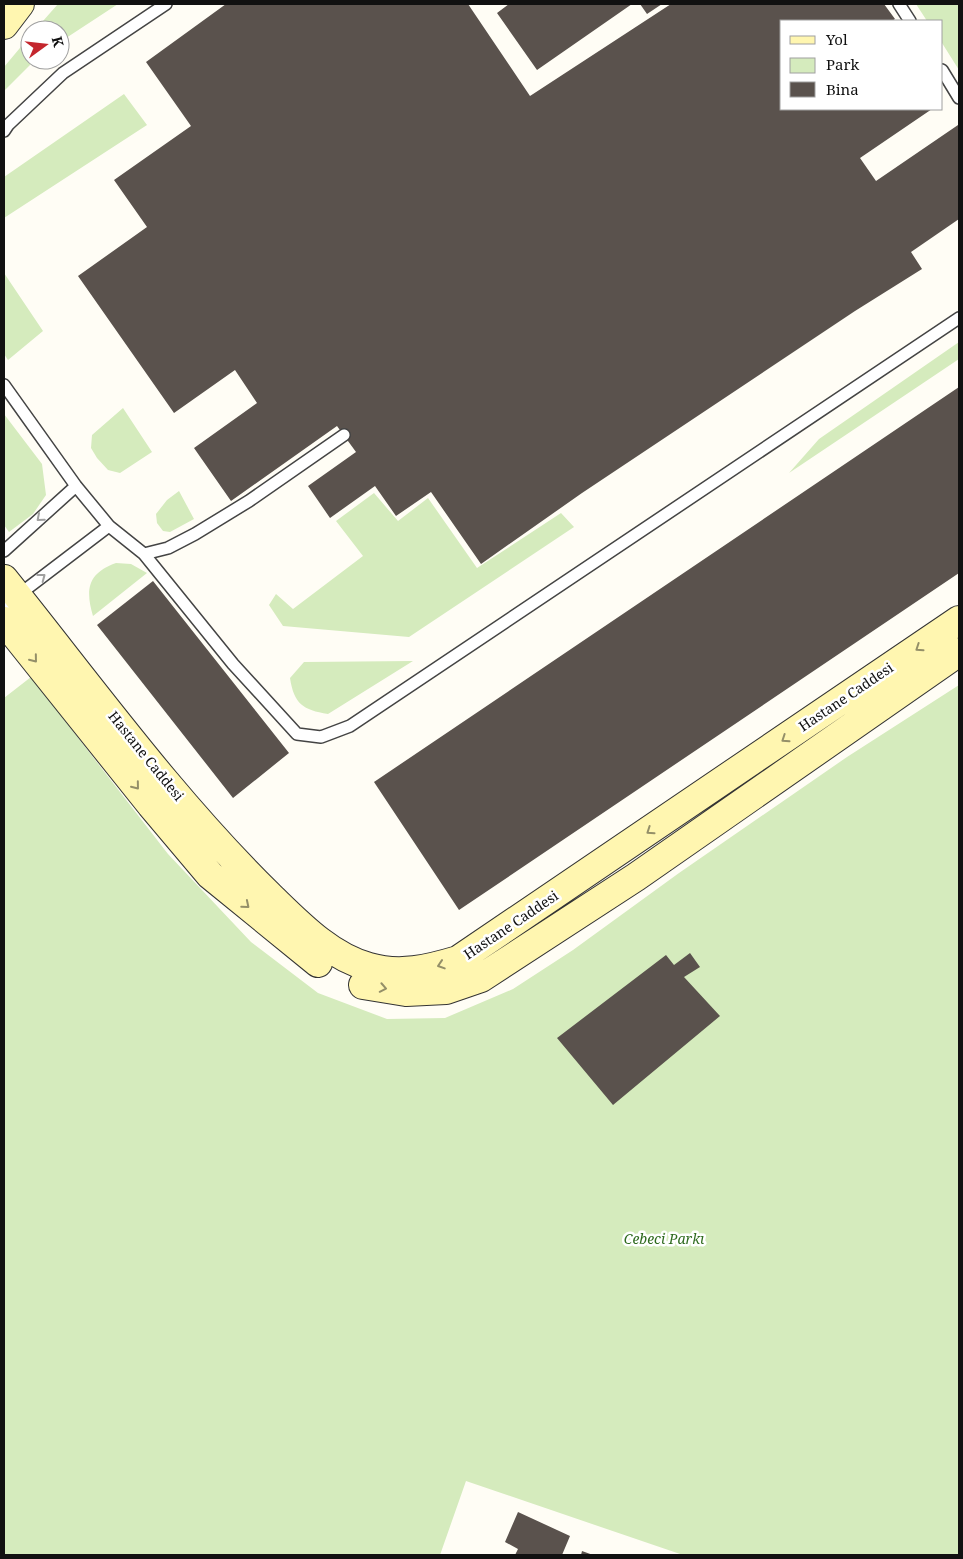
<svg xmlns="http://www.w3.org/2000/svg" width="963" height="1559" font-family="'Noto Serif',serif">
<rect width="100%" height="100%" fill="#fffdf5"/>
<!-- green -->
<path fill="#d5ebbd" d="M58,4H118L60,42V30H35Z
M916,4H959V70L942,43V21H927Z
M30,36V60H35L4,91V67Z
M124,94L147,125L4,218V177Z
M4,273L43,331L8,360L4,354Z
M959,342V359L789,473L819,439Z
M123,408L152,452L120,473L108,470L97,458L91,448L92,435Z
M4,414L42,464L46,495L33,514L9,532L4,525Z
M179,491L194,519L170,532L163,531L157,523L156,514L167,500Z
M374,493L398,521L428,498L477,568L561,513L574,527L409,637L283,626L269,605L276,594L293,609L363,556L336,521Z
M116,563L131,564L147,573L93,616C85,589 88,573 116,563Z
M413,661L328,714C303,710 294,704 290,678L304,662Z
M31,677L168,854L251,942L318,993L387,1019L445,1018L513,989L573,950L679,873L847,757L959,685V1555H683L466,1481L440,1555H4V698Z"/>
<!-- building -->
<path fill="#5a524d" d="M226,4H468L530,96L671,4H884L895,19L892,21H782V109H932L860,158L876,181L958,125L959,127V219L911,252L922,269L855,311L582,493L481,564L431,492L396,516L375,486L330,518L308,486L356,452L337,426L231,501L194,448L257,403L235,370L174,413L78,276L147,227L114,180L191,126L146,62Z
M509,4H632L537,70L497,13Z
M640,4H662L647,14Z
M959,387V573L459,910L374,782Z
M153,581L289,753L233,798L97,625Z
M690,953L700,967L684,977L720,1016L613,1105L557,1038L666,955L674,965Z
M518,1512L570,1536L562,1555H515L518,1549L505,1542Z
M582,1551L593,1555H581Z"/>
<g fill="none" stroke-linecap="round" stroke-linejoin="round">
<defs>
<path id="lane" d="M899,4L910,21
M942,70L959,98
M4,131L8,125L63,73L166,4
M4,385L76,486L109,526L144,554L233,664L297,734L321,737L350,726L959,318
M4,551L76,486
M144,554L168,548L195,534L249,501L344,435
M4,606L109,526"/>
<path id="secondary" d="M4,25L20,4
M4,579C90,686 171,799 269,895C298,923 329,956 369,967C400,976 428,969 458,960L959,620
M4,621L151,805L210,875L318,963
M363,985L406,992L446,990L481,978L636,877L959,652"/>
</defs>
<!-- lane casing -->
<use href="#lane" stroke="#444" stroke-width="14"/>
<!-- secondary casing -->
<use href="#secondary" stroke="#333" stroke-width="30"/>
<!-- lane -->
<use href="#lane" stroke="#fff" stroke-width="11"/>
<!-- secondary -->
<use href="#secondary" stroke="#fff6b0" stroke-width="28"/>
</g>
<!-- one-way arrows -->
<defs><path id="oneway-chevron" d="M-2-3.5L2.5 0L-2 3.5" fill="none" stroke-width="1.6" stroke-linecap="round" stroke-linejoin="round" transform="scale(1.25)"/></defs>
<g stroke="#a0a0a0">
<use href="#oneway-chevron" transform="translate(40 518) rotate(139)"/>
<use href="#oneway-chevron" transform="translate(42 577) rotate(-37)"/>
</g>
<g stroke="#948f68">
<use href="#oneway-chevron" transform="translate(919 648) rotate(146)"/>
<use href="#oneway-chevron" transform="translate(34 659) rotate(51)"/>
<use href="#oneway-chevron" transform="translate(785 739) rotate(146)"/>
<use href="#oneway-chevron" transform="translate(136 786) rotate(51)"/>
<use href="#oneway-chevron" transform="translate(650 831) rotate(146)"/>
<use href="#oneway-chevron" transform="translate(246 905) rotate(40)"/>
<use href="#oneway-chevron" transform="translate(441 965) rotate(162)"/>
<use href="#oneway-chevron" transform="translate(383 988) rotate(11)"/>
</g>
<g text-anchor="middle" stroke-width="5" stroke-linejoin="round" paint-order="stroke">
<!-- street labels -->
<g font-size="14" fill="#111" stroke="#fff">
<text transform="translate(846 697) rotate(-34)" y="5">Hastane Caddesi</text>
<text transform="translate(146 756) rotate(51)" y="5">Hastane Caddesi</text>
<text transform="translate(511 925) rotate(-34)" y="5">Hastane Caddesi</text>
</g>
<!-- park labels -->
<g font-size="14" font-style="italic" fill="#2f6b1f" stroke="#fff">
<text x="664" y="1244">Cebeci Parkı</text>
</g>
</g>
<!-- border -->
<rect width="963" height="1559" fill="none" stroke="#111111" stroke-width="10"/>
<!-- legend -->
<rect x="780" y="20" width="162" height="90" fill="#ffffff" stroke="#a0a0a0"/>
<rect x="790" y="36" width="25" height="8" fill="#fff6b0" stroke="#a0a0a0"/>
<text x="826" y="45" font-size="15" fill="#111111">Yol</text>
<rect x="790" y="58" width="25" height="15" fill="#d5ebbd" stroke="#a0a0a0"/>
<text x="826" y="70" font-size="15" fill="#111111">Park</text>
<rect x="790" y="82" width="25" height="15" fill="#5a524d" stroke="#a0a0a0"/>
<text x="826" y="95" font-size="15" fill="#111111">Bina</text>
<!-- north arrow -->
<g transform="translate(45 45) rotate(75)"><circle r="24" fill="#ffffff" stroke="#a0a0a0"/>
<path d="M0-4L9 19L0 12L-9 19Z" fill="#c4262e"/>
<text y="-8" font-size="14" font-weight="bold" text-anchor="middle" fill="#111111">K</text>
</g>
</svg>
